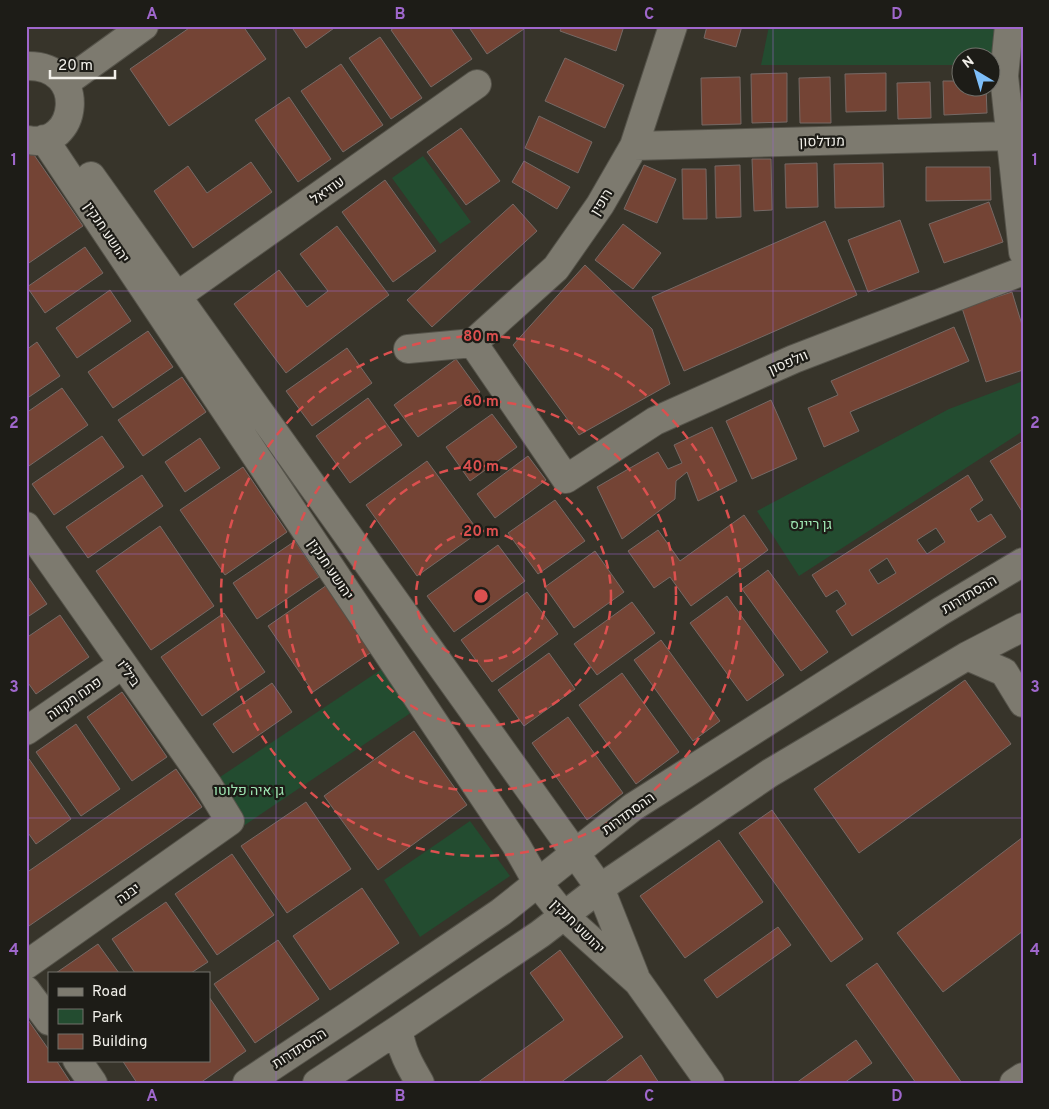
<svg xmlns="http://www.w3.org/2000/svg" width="1049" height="1109" font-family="Overpass,Heebo,sans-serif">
<rect width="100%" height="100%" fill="#37342a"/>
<!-- green -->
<path fill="#234c30" d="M769,26H998L992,65V58H962L961,65H761Z
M423,156L471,222L440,244L392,178Z
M1023,381V431L799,576L757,511L949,409Z
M388,665L415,710L239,829L208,785Z
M470,821L510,876L420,937L384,880Z"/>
<!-- building -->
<path fill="#744435" stroke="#766965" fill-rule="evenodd" d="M192,26H243L266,59L169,126L130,69Z
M291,26H337L306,48Z
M397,26H449L472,59L431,87L391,30Z
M468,26H522L524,29L487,54Z
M562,26H624L616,51L560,31Z
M707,26H742L736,47L704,38Z
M380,37L422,98L391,119L349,58Z
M565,58L624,85L605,128L545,101Z
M341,64L383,125L343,152L301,91Z
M787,73V122L752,123L751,74Z
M886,73V111L846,112L845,74Z
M740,77L741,124L702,125L701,78Z
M830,77L831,123H800L799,78Z
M943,81H962V88H986L987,113L944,115Z
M930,82L931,118L898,119L897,83Z
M289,97L331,159L298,182L255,120Z
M539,116L592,142L578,173L525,148Z
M461,128L500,181L466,205L427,152Z
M30,149L83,226L26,265V152Z
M752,159H771L772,210L754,211Z
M524,161L570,187L557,209L512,182Z
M251,162L272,192L193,248L154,191L188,166L207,193Z
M817,163L818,207L786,208L785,164Z
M883,163L884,207L835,208L834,164Z
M644,165L676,179L657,223L624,209Z
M740,165L741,217L716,218L715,166Z
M926,167H990L991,200L926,201Z
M682,169H706L707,219H683Z
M385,180L436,251L393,282L342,212Z
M989,202L1003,242L944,263L929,224Z
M513,204L537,231L432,327L407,300Z
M900,220L919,272L868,292L848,240Z
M825,221L857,295L684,371L652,297Z
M623,224L661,253L633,289L595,260Z
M337,226L389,295L286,373L234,304L279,270L307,307L328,291L300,254Z
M85,247L103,273L45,313L27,287Z
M585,265L652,329L670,384L579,435L513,345Z
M110,290L131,321L77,358L56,328Z
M1012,292L1023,328V370L986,382L962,308Z
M954,327L969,361L850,412L859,431L824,447L808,408L838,395L831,381Z
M148,331L173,367L113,408L88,372Z
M37,342L60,376L26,399V350Z
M347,348L372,383L312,426L286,391Z
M456,359L480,392L418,437L394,405Z
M182,377L206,412L143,456L118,420Z
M62,388L88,425L26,468V413Z
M368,398L402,445L350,483L316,436Z
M771,400L797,459L752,479L726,421Z
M492,414L517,447L470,481L446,447Z
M712,427L737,481L698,501L687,472L676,481L675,499L622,539L597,487L658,452L668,469L682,463L674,445Z
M102,436L124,467L54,515L32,484Z
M200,438L220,468L185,492L165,462Z
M1023,441V513L990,461Z
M528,456L546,480L495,518L477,494Z
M427,461L479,532L417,576L366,505Z
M243,467L287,532L225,575L180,510Z
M142,475L163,506L88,558L66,527Z
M968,475L983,500L970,509L978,522L991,514L1006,537L852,636L836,611L846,604L837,590L826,597L812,575ZM936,528L945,542L927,554L917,540ZM887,558L896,573L878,584L869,570Z
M555,500L585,541L538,574L508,533Z
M744,515L768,550L691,606L670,577L654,588L628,551L658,530L680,561Z
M160,526L214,606L151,650L96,571Z
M295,541L319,577L257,619L233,583Z
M498,545L525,581L454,632L427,596Z
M595,551L624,592L574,628L545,587Z
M768,570L828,652L801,671L742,589Z
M26,574L47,604L26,618Z
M327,585L373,651L313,692L268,626Z
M527,592L558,634L492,682L461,640Z
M727,596L784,675L747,701L690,623Z
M632,602L655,633L597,675L574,644Z
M224,613L265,672L202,716L161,657Z
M60,615L89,657L36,694L26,680V638Z
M661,640L720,721L693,741L634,660Z
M549,653L575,689L524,726L498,690Z
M622,673L679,752L636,784L579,705Z
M965,680L1011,744L859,853L814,789Z
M272,683L292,712L233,753L213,724Z
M122,692L167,757L132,781L87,717Z
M568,717L623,793L587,820L532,743Z
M76,724L120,789L81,816L36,752Z
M414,731L467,805L378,870L324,796Z
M29,759L71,819L36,844L26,830V761Z
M176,769L202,807L26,928V873Z
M306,802L351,869L287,913L241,846Z
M772,810L863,939L831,962L739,833Z
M1023,837V931L943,992L897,933Z
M719,840L763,902L685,958L640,896Z
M232,854L274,915L217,955L175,894Z
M362,888L399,943L330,990L293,936Z
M166,902L208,962L191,973H135L112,939Z
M778,927L791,945L717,998L704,980Z
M278,940L319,999L255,1043L214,984Z
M98,944L119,973H56Z
M560,950L623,1037L560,1083H477L564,1020L530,973Z
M877,963L962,1083H916L846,985Z
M209,997L246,1051L200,1083H137L122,1060H209Z
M26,1017L49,1050V1060H56L71,1083H26Z
M856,1040L872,1063L844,1083H796Z
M641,1055L659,1083H604Z"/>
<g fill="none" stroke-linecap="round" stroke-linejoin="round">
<defs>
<path id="minor" d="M1009,26L1004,76L1023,252
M26,66C90,64 78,150 28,140
M65,83L144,26
M44,139L516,845L537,882L564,916L638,982L710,1083
M634,146L1011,136
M91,176L600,888L635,976
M177,296L477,84
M473,343L566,479L655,421L794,359L1023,271
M473,343L556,268L600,205L634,146L673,26
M408,349L473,343
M26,526L208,785L230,821L26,965
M967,656L1004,672L1023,703
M26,731L122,665
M26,990L49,1021
M399,1029C400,1049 410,1066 420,1083
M77,1060L93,1083
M247,1083L351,1014L501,912L633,807L941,611L1023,562
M317,1083L399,1029L540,934L600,888L770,773L967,656L1023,627
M1014,1083L1023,1077"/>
</defs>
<!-- minor casing -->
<use href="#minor" stroke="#55534a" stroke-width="30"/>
<!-- minor -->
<use href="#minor" stroke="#7d7a6f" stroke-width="28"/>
</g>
<!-- grid -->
<path fill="none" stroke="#9f67cc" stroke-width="1" stroke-opacity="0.55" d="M276,26V1083M524,26V1083M773,26V1083M26,291H1023M26,554H1023M26,818H1023"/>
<!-- distance rings -->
<g fill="none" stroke="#dc504f" stroke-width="2.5" stroke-dasharray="9 6">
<circle cx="481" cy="596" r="65"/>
<circle cx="481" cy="596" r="130"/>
<circle cx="481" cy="596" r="195"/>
<circle cx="481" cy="596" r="260"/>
</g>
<g text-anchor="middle" stroke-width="4.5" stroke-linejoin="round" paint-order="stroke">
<!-- street labels -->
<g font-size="14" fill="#f2f0ea" stroke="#1d1c17">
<text transform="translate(822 141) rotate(-1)" y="5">מנדלסון</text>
<text transform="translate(327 190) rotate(-35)" y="5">עוזיאל</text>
<text transform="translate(601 202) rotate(-58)" y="5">רופין</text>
<text transform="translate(107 232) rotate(56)" y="5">יהושע חנקין</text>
<text transform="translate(788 362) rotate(-23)" y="5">וולפסון</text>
<text transform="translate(331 569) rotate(56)" y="5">יהושע חנקין</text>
<text transform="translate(969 594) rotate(-31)" y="5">ההסתדרות</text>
<text transform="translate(129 673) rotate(55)" y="5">ביל"ו</text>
<text transform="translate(74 698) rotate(-35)" y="5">פתח תקווה</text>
<text transform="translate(628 813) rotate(-36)" y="5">ההסתדרות</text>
<text transform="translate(128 893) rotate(-35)" y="5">יבנה</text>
<text transform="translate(578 926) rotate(45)" y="5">יהושע חנקין</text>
<text transform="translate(299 1048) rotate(-33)" y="5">ההסתדרות</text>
</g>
<!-- park labels -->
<g font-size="14" fill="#9fe6b3" stroke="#1d1c17">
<text x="811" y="529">גן ריינס</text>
<text x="249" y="795">גן איה פלוטו</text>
</g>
</g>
<circle cx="481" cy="596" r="8" fill="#dc504f" stroke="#1d1c17" stroke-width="2.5"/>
<g font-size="15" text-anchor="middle" font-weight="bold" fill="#dc504f" stroke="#1d1c17" stroke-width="4.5" stroke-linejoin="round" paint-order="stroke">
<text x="481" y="341">80 m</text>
<text x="481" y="406">60 m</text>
<text x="481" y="471">40 m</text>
<text x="481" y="536">20 m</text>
</g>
<!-- border -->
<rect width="1049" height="1109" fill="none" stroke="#1d1c17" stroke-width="55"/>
<!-- legend -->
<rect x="48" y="972" width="162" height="90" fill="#1d1c17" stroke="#72716b"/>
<rect x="58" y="988" width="25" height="8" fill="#7d7a6f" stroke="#72716b"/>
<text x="92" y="996" font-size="15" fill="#f2f0ea">Road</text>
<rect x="58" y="1009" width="25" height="15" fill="#234c30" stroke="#72716b"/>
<text x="92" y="1022" font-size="15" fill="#f2f0ea">Park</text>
<rect x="58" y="1034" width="25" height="15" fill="#744435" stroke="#72716b"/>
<text x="92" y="1046" font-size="15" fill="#f2f0ea">Building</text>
<!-- north arrow -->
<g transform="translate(976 72) rotate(322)"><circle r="24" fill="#1d1c17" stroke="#72716b"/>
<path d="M0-4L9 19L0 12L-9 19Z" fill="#7dbef9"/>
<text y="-8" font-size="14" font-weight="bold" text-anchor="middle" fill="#f2f0ea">N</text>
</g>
<!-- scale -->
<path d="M50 70v8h65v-8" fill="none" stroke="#f2f0ea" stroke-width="2.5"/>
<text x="58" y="70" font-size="15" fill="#f2f0ea" stroke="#1d1c17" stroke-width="4" paint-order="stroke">20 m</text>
<rect x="28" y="28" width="994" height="1054" fill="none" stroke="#9f67cc" stroke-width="2"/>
<g font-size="16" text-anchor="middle" font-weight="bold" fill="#9f67cc">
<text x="152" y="19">A</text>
<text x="400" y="19">B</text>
<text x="649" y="19">C</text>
<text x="897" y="19">D</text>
<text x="14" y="165">1</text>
<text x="1035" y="165">1</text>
<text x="14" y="428">2</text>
<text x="1035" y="428">2</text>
<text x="14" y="692">3</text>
<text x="1035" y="692">3</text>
<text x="14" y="955">4</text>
<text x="1035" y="955">4</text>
<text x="152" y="1101">A</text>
<text x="400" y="1101">B</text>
<text x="649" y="1101">C</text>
<text x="897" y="1101">D</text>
</g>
</svg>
